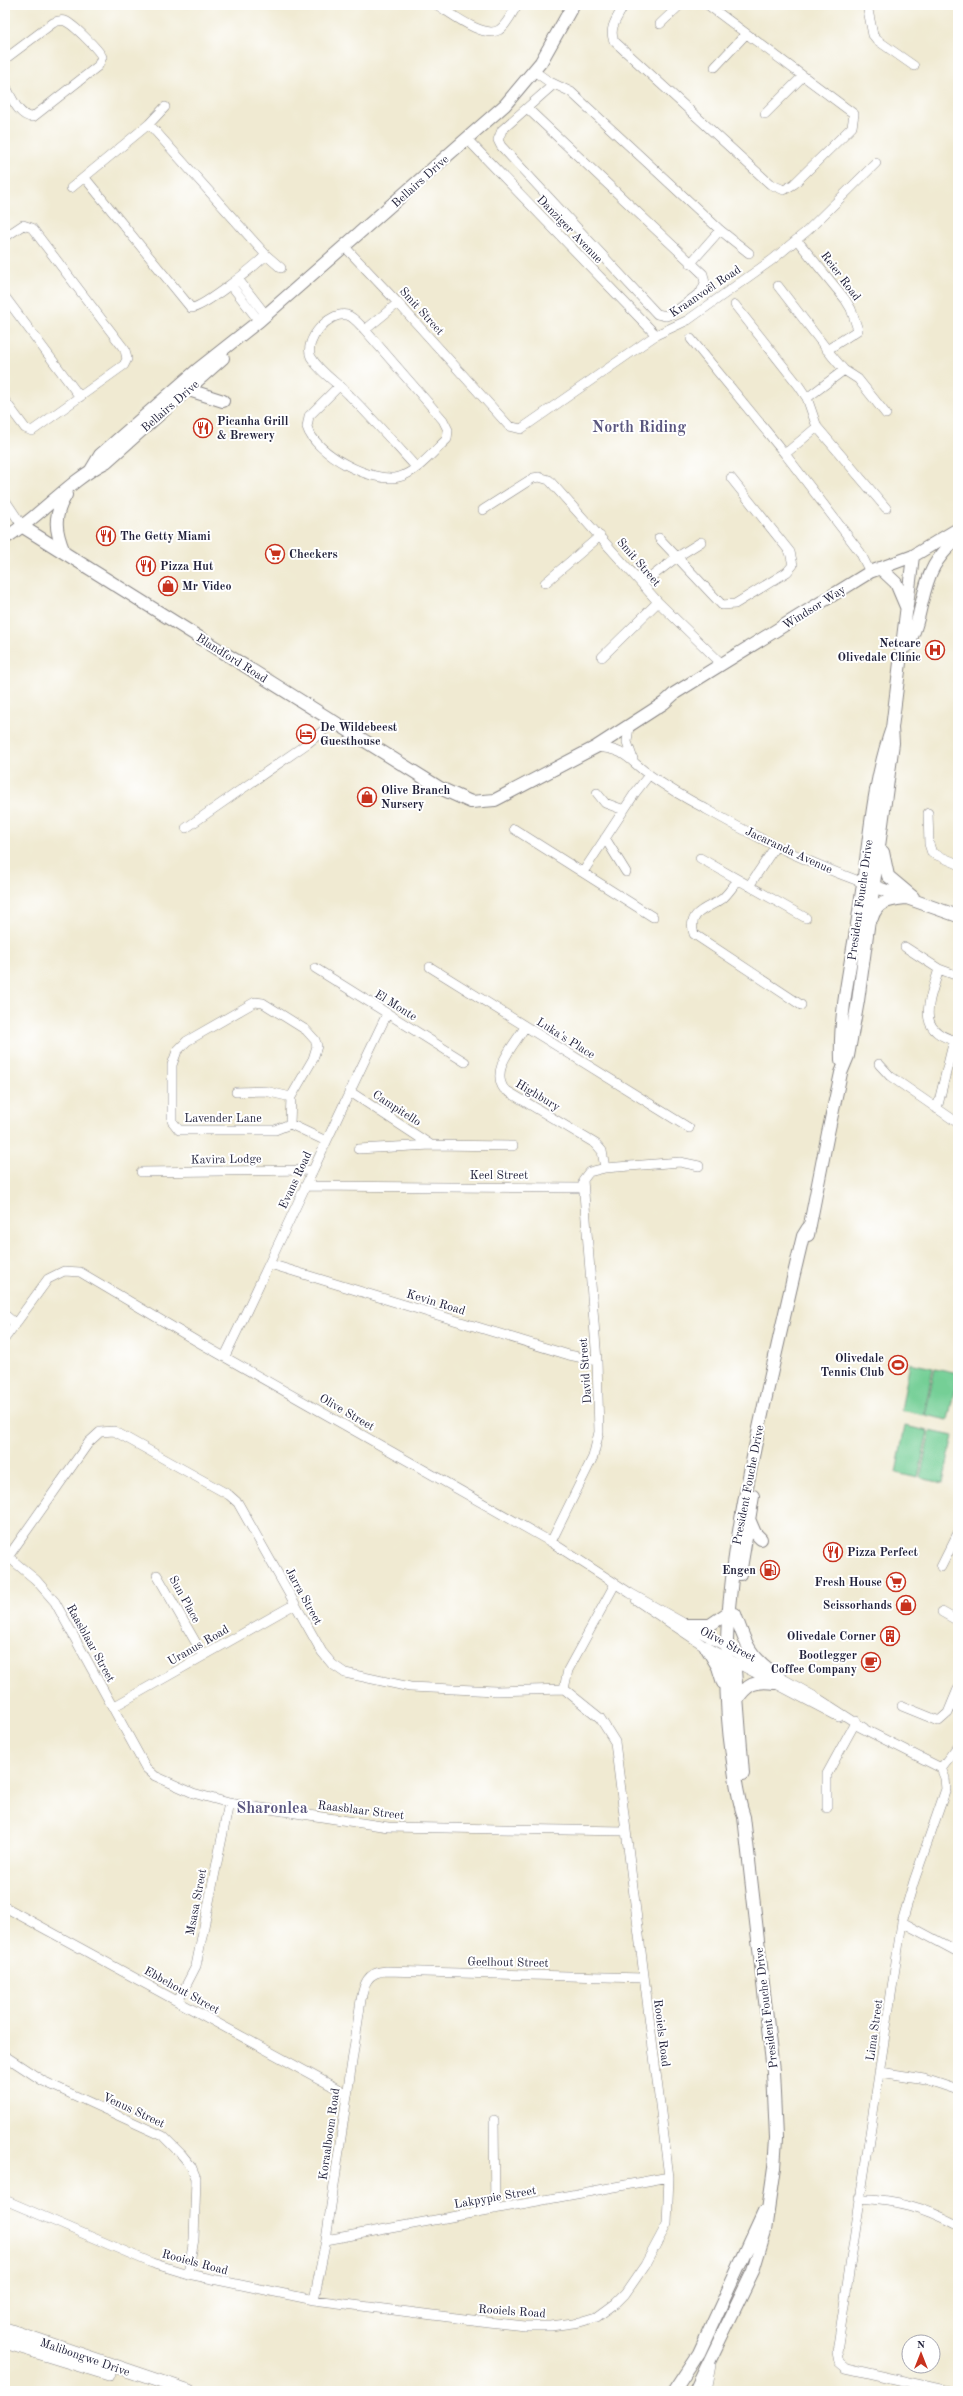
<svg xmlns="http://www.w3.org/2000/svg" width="963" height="2396" font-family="'Old Standard TT',serif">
<rect width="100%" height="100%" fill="#fff"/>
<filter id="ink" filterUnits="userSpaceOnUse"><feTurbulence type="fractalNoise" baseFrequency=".025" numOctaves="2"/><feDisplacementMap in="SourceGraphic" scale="8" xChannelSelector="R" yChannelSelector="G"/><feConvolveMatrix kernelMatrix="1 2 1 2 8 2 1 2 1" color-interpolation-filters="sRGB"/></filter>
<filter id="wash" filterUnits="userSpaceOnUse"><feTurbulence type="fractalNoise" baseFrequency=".012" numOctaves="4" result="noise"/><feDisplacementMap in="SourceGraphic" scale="16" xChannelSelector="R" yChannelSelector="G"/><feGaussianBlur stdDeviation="0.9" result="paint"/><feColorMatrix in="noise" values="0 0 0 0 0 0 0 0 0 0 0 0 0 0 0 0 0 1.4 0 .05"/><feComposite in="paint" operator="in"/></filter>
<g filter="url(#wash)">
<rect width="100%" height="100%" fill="#f0ead2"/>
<!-- green -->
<path fill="#75cf96" stroke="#4c7868" d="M910,1363L933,1368L924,1415L901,1410Z
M935,1368L958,1373L948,1420L925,1415Z
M905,1426L928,1431L918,1478L896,1473Z
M930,1431L953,1436L943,1483L920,1478Z"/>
</g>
<g filter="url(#ink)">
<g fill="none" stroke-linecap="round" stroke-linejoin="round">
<defs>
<path id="minor" d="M437,5C451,13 483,39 499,30C507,25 512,13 517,5
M624,5C618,17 608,28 614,41L770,184L784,190L794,184L852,127L854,114L708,5
M867,5L873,35L877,40L914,66
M660,24L680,5
M5,59L53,23C57,21 61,20 65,21C73,24 99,50 102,57L98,66L33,117C19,118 11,96 5,85
M715,67L746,34
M534,71L548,81L571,92L720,230L749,253
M528,109L703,274L705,283L701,292L672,314L666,316L657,314L501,146L498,140L502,130L554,84
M765,114L802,77
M149,124L266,255L281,268
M467,139L656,335
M85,178L191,308C203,308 255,266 266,255
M71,188L149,124L165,107
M5,237L23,225L32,228L125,350L127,359L124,365L32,431L25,428L5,401
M797,240L845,299L851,309L858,330L827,350
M345,247L398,303L509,426L521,429L656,335L688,320L772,260L807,231L876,163
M690,264L720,230
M238,279L266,315
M231,285L259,321
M778,286L832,356L844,370L858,379L886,414
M5,297L80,397
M735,305L799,386L807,398L817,427L886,508
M365,330L398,303
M691,339L785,454L860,552L870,572
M339,386L309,416L307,427C315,454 373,484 399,477C417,472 433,452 447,439L448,430L443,420L365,330C360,325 354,317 347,315C329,311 303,341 311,357C320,373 338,383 350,396C373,419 394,443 416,467
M807,398L844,370
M785,454L817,427
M5,500L23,527
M483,510L533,478L539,477L549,480L658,602L722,664
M659,538L722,605L735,604L787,572L793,565L790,552L731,478
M545,583L600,536
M642,584L677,557L701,542
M602,657L658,602
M629,726L627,742L633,759
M596,747C627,749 629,761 651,776C668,788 687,799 706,809C756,838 809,863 864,883
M597,793L605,803L624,810
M928,813L929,844L932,853L958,864
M186,828L308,743L335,721
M514,829L653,917
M605,838L626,872
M700,858L806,918
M583,872L635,793L649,775
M738,880C733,886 728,894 722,899C710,908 686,911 694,934L801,1005
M749,886L775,847
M905,947L939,969L958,976
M430,967L689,1128
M315,968L465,1062
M939,969C930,1000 913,1032 958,1041
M255,1002L263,1003L306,1030L315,1040L317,1046L313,1059L291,1097L290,1124L275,1130H179L172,1121V1065L177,1051L187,1041Z
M525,1027C515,1044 490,1069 504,1089L596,1144L602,1151L605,1168
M879,1064L890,1076L958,1123
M349,1091L431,1145
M236,1092L265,1091L291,1097
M937,1109L954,1040
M290,1124L326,1141
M358,1149L431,1145L513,1146
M141,1172L313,1170
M305,1186L582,1188
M270,1264L569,1355L597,1361
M5,1315L16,1324
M5,1338L48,1279L64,1271L80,1272L198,1342L551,1542L630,1593L819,1699L864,1728
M225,1356C280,1243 332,1127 387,1014
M551,1542L593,1457L599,1432L597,1361L583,1180L589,1172L605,1168L680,1162L699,1166
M5,1554L36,1580L55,1602L146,1768L155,1776L193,1793L229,1803L388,1827L626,1831
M8,1557L89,1442L100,1432L114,1431L229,1495L238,1503L322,1652L332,1664L345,1673L410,1687L496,1691L564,1689
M941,1567L958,1533
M157,1575L203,1655
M636,1600L706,1647L839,1717
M942,1612L958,1621
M564,1689L568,1670L615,1584
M902,1706L939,1721L948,1713L958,1689
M113,1707L295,1604
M858,1726L941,1768
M827,1808V1774L856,1721
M5,1907L347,2094
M902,1922L958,1952
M178,2001L196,1966L229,1803
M5,2056L43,2081L163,2136L182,2155L191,2166L196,2178L194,2239L188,2274
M880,2072L925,2079L958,2090
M494,2120L495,2209
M859,2198C899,2201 922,2206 958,2225
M5,2200L152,2263L188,2274L314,2300L488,2322L525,2326H551L580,2322L597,2317L616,2303L625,2294L645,2265L667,2224L669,2177L615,1742L600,1718L564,1689
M326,2240L669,2177
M314,2300L326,2240L361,2000C364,1984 367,1972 386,1971L643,1978
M948,2391L846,2368L839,2362L837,2352L902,1922L914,1881L946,1789L945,1778L941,1768L958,1746"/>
<path id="tertiary" d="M189,390L223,401
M91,470L100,455L197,370L259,321L505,105L541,62L573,5
M23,527L440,788L471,802L495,800L596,747L664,703L675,693L870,572L913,556L958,529
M5,538C41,516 68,481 106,462L223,358
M64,552C55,530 53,516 66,495
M880,568L896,583L907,609
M907,646C922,622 920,591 934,566C940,555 949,546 958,537
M883,852L888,876L913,897
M867,884L958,916
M872,918C877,901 890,900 905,898
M841,1060C839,1008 853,956 860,905C869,846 872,785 892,728L913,556
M808,1235L828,1133L841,1073L848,1056L858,1001L893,743L892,728
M749,1519L755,1533L761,1539
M740,1574L753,1496
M735,1614C746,1646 750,1657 779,1677
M684,1625H710L729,1612
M706,1647L718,1667L723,1683
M735,1670L743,1774
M736,1701C747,1684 755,1680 775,1683
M674,2391L699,2353L764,2212
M695,2391L753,2271L765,2231L774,2168L776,2138L773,2071L744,1817C737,1797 735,1776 732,1755C715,1638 738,1523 763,1410C776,1352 789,1294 803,1236L808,1228"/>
<path id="secondary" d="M5,2329L189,2391
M5,2342L109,2374
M704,2391L709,2365"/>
</defs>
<!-- minor casing -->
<use href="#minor" stroke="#898686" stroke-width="10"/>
<!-- tertiary casing -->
<use href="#tertiary" stroke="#898686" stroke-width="14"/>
<!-- secondary casing -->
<use href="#secondary" stroke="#898686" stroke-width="14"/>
<!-- minor -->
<use href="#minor" stroke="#fff" stroke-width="9"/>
<!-- tertiary -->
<use href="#tertiary" stroke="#fff" stroke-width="12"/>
<!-- secondary -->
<use href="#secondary" stroke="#fff" stroke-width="13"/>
</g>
</g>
<!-- icons -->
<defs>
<symbol id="restaurant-ring" viewBox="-11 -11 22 22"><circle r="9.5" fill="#fff" stroke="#c8321e" stroke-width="1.5"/><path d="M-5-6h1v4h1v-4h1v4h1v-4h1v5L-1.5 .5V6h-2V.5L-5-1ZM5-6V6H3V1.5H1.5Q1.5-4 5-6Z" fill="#c8321e"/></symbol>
<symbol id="supermarket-ring" viewBox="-11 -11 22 22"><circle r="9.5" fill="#fff" stroke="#c8321e" stroke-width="1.5"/><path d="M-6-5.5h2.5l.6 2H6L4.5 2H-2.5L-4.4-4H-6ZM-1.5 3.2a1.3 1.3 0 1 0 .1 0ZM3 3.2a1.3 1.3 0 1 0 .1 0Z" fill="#c8321e"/></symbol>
<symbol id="shop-ring" viewBox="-11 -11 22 22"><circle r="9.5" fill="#fff" stroke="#c8321e" stroke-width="1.5"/><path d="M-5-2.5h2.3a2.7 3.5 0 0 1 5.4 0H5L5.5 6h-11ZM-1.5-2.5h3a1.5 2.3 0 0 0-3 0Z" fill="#c8321e"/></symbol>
<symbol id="hospital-ring" viewBox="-11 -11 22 22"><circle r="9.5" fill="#fff" stroke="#c8321e" stroke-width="1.5"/><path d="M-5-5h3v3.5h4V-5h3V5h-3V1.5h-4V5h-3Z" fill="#c8321e"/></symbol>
<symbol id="hotel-ring" viewBox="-11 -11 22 22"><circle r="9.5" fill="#fff" stroke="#c8321e" stroke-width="1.5"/><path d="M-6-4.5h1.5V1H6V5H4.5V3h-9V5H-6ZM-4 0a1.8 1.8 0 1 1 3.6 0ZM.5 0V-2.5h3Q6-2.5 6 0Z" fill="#c8321e"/></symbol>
<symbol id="stadium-ring" viewBox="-11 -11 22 22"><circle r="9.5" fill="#fff" stroke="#c8321e" stroke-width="1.5"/><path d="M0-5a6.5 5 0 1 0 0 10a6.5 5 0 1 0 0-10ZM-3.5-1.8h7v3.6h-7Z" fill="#c8321e"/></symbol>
<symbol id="fuel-ring" viewBox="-11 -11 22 22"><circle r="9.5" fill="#fff" stroke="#c8321e" stroke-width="1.5"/><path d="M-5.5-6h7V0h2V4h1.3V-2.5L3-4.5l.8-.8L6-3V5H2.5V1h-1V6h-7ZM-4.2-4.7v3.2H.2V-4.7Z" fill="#c8321e"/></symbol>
<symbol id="building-ring" viewBox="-11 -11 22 22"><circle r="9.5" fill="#fff" stroke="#c8321e" stroke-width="1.5"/><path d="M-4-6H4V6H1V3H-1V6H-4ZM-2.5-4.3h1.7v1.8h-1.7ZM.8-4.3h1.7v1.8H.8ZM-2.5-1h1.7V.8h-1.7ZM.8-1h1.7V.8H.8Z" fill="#c8321e"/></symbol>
<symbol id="cafe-ring" viewBox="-11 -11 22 22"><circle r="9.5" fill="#fff" stroke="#c8321e" stroke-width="1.5"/><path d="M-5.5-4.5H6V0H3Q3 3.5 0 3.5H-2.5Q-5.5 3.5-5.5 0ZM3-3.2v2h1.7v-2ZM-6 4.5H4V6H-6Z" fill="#c8321e"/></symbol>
</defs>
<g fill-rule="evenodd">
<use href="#restaurant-ring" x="192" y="417" width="22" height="22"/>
<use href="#restaurant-ring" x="95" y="525" width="22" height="22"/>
<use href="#supermarket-ring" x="264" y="543" width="22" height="22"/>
<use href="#restaurant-ring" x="135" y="555" width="22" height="22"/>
<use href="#shop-ring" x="157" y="575" width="22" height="22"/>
<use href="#hospital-ring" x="924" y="639" width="22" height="22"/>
<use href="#hotel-ring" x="295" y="723" width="22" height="22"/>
<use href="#shop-ring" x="356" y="786" width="22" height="22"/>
<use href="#stadium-ring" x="887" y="1354" width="22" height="22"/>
<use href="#restaurant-ring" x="822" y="1541" width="22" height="22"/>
<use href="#fuel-ring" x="759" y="1559" width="22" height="22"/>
<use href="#supermarket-ring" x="885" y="1571" width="22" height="22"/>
<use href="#shop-ring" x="895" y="1594" width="22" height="22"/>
<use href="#building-ring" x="879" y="1625" width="22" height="22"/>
<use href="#cafe-ring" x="860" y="1651" width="22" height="22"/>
</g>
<g text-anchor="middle" stroke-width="4" stroke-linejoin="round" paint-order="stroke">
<!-- street labels -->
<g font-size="12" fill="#22223b" stroke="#fff">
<text transform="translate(420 181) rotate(-42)" y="4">Bellairs Drive</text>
<text transform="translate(570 229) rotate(46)" y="4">Danziger Avenue</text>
<text transform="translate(841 276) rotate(53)" y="4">Reier Road</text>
<text transform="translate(705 291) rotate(-34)" y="4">Kraanvoël Road</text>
<text transform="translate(422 311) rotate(48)" y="4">Smit Street</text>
<text transform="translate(170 406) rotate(-41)" y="4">Bellairs Drive</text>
<text transform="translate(639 562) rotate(49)" y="4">Smit Street</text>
<text transform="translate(814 607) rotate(-32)" y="4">Windsor Way</text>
<text transform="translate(232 658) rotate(32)" y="4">Blandford Road</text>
<text transform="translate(789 850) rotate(25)" y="4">Jacaranda Avenue</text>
<text transform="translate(860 900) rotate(-82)" y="4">President Fouche Drive</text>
<text transform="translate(396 1005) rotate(32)" y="4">El Monte</text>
<text transform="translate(566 1038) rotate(32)" y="4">Luka's Place</text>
<text transform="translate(538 1095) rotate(31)" y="4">Highbury</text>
<text transform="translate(397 1108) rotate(33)" y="4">Campitello</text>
<text x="223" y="1122">Lavender Lane</text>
<text transform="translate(226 1159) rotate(-1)" y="4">Kavira Lodge</text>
<text x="499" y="1179">Keel Street</text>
<text transform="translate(295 1180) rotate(-65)" y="4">Evans Road</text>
<text transform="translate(436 1302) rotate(17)" y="4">Kevin Road</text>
<text transform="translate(585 1371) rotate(-94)" y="4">David Street</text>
<text transform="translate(347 1412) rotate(30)" y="4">Olive Street</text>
<text transform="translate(748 1485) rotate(-79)" y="4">President Fouche Drive</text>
<text transform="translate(304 1596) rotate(61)" y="4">Jarra Street</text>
<text transform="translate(185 1599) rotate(61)" y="4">Sun Place</text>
<text transform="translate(91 1643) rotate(61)" y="4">Raasblaar Street</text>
<text transform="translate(728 1644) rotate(28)" y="4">Olive Street</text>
<text transform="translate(198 1645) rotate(-30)" y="4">Uranus Road</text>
<text transform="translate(361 1810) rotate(7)" y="4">Raasblaar Street</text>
<text transform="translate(196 1902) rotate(-79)" y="4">Msasa Street</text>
<text transform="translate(508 1962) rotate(1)" y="4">Geelhout Street</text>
<text transform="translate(182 1990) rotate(29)" y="4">Ebbehout Street</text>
<text transform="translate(766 2008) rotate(-97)" y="4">President Fouche Drive</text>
<text transform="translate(874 2030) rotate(-82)" y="4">Lima Street</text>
<text transform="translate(662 2033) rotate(83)" y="4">Rooiels Road</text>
<text transform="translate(134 2110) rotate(25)" y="4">Venus Street</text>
<text transform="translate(329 2134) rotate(-82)" y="4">Koraalboom Road</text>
<text transform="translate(495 2197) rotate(-10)" y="4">Lakpypie Street</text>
<text transform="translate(195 2262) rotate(15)" y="4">Rooiels Road</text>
<text transform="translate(512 2311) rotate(4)" y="4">Rooiels Road</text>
<text transform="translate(85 2357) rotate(19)" y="4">Malibongwe Drive</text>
</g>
<!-- poi labels -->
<g font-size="12" font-weight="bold" fill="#22223b" stroke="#fff" text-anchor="start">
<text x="217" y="425">Picanha Grill<tspan x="217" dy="14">&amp; Brewery</tspan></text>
<text x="120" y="540">The Getty Miami</text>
<text x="289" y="558">Checkers</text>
<text x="160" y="570">Pizza Hut</text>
<text x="182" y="590">Mr Video</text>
<text x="921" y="647" text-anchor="end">Netcare<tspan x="921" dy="14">Olivedale Clinic</tspan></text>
<text x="320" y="731">De Wildebeest<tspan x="320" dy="14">Guesthouse</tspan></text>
<text x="381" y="794">Olive Branch<tspan x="381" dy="14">Nursery</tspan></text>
<text x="884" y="1362" text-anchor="end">Olivedale<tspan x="884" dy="14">Tennis Club</tspan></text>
<text x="847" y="1556">Pizza Perfect</text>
<text x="756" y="1574" text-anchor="end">Engen</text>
<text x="882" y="1586" text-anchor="end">Fresh House</text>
<text x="892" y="1609" text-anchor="end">Scissorhands</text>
<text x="876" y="1640" text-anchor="end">Olivedale Corner</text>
<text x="857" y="1659" text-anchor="end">Bootlegger<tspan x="857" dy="14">Coffee Company</tspan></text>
</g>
<!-- district labels -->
<g font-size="16" font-weight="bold" fill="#5a567e" stroke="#fff">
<text x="639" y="432">North Riding</text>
<text x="272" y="1813">Sharonlea</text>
</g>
</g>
<!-- margin -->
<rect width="963" height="2396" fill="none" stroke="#fff" stroke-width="20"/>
<!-- north arrow -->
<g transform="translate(921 2354)"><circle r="19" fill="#ffffff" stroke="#a7a7b1"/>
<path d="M0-3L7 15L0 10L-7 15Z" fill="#c8321e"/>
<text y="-6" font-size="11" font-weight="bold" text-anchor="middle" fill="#22223b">N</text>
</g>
</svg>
